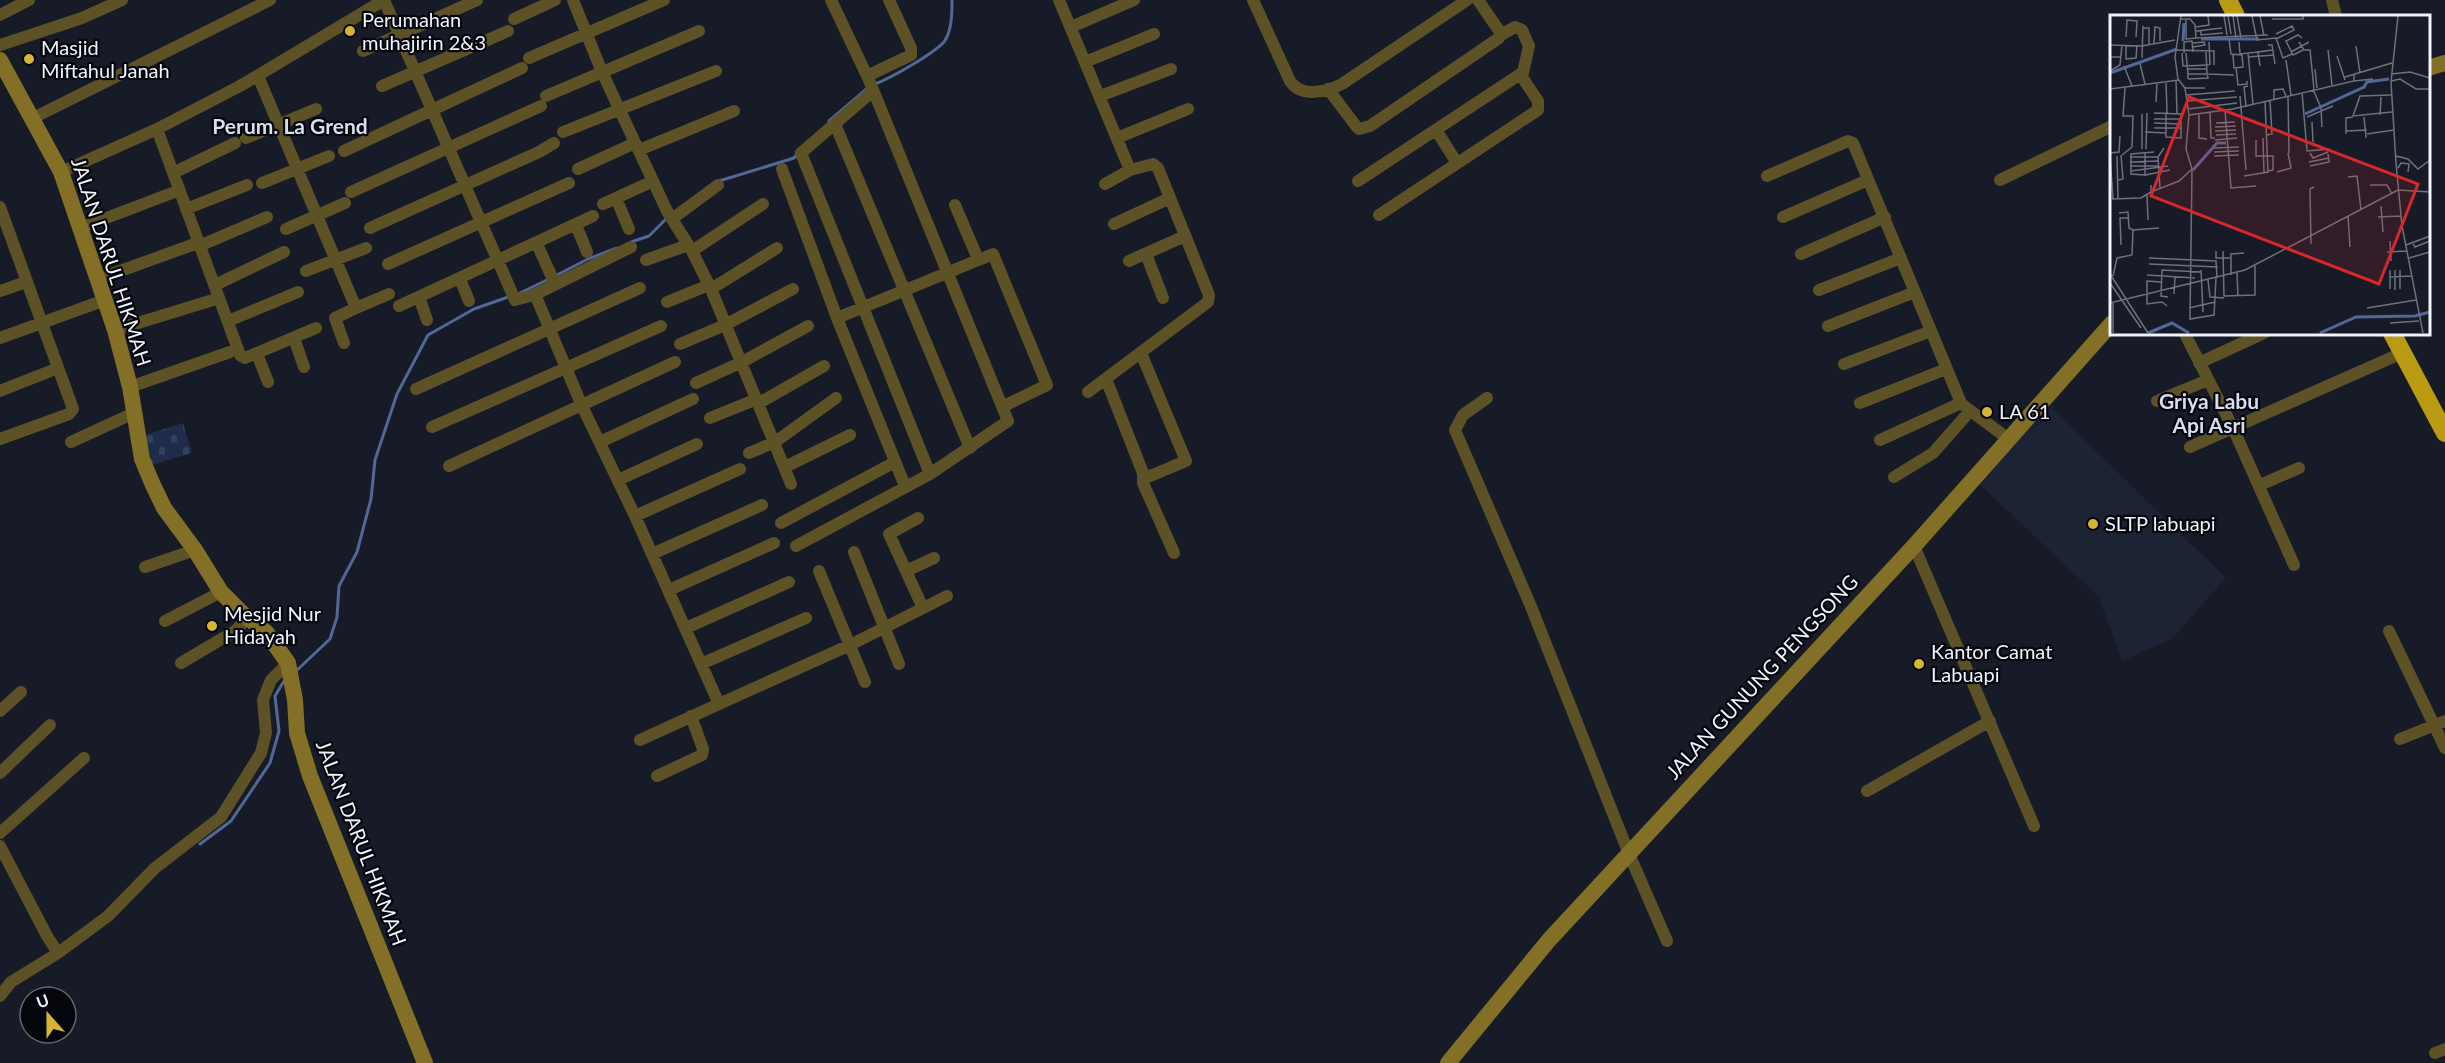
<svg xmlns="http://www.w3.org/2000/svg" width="2445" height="1063" font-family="Lato,sans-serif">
<defs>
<pattern id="cemetery-stones" width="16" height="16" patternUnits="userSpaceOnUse" patternTransform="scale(1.5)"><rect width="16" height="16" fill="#1f2d4b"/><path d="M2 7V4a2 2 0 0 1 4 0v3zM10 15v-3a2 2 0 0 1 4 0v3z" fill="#35425d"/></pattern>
</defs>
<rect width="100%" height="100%" fill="#161b27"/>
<!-- built -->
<path fill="#1b2334" d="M2051,407L2226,578L2172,639L2122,661L2099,597L1978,483Z"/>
<!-- cemetery -->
<path fill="url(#cemetery-stones)" d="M183,423L192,453L148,466L139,437Z"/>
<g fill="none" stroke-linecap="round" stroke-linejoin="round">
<!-- stream -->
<path stroke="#516796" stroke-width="3" d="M875,84C891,78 933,54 944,42C952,31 952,13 952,0
M829,121L869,87
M719,181L794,158L797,154
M631,242L649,236L667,218
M555,276L588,259L617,248
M520,293L549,279
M294,673L330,639L337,617L339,586L357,552L371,499L375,460L397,394L428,335L474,309L511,296
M200,844L231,821L270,763L279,731L275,696L284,681"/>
<!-- street -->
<path stroke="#5d5126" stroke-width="12" d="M384,0L515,300L534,295L537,299L582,406L635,516L719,704L850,645L947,596
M573,0L602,72L667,211L692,251L711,289L791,484
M1059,0L1130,170
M1253,0L1290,81C1301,98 1326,92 1342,84L1467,0
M2332,0L2336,16
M0,15L29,0
M514,19L555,0
M1071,27L1134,0
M0,45L82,18L122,0
M363,51L477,0
M529,58L664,0
M1085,62L1154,34
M258,76L356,308L389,294
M867,76L911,55V48L889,0
M382,86L508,31
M1328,89L1356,126L1359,129L1370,126L1499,38L1500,32L1478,0
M873,91L801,153L930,474
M546,96L699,31
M1100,96L1171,69
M33,118L270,0
M835,124L970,448
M157,129L240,355L245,358L316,328
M1436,130L1457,163
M563,132L716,71
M246,138L316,109
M1117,138L1188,109
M639,150L734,111
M344,151L522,68
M578,169L635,143
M782,169L837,318L993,254L1047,385L1004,406
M61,172L157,129L240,86L384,0
M173,173L235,143
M1767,176L1848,141L1853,143L1961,403C1963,406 2000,432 2008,439
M2000,180L2112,126
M1358,181L1522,73
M262,183L329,156
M351,192L541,106
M616,198L629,229
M603,204L653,181
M955,205L978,259
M0,207L73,409L69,414L0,439
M186,209L247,185
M1379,215L1538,110V101L1522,77L1529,46L1522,30L1515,27L1501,35
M1783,217L1868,180
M672,219L718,185
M1114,224L1170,198
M576,225L587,252
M80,228L172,193
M370,228L539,152L554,143
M286,229L345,203
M537,244L555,284
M199,246L267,217
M692,251L763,204
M1146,254L1163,298
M1801,254L1885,217
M646,260L688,245
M1129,261L1185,236
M388,264L569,183
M306,271L366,248
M98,279L192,245
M460,279L469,301
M215,285L284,252
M711,289L777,248
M1819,290L1901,258
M0,291L26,282
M534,295L631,247
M419,297L427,320
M667,302L709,285
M399,306L593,216
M837,318L905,486
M228,321L298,292
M1828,326L1915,292
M115,330L213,300
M2186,336L2233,428L2294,565
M0,338L105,300
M294,338L304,367
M344,343L335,318L356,308
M680,344L725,325L793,289
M1141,353L1186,461L1143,479
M257,354L268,382
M2199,363L2264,333
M1844,364L1931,331
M1106,379L1143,473V483L1174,553
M696,383L742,362L808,326
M130,387L230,352
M416,389L640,288
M0,391L58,368
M1088,392L1208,302L1209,295L1158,168L1153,164L1130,170L1105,184
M1487,398L1463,415L1455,430L1530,604L1629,854L1667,941
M2157,401L2208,380
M759,403L824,366
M1860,403L1946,369
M710,418L757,399
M432,427L661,326
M1880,440L1961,403
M71,442L134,413
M600,442L693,399
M2190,447L2402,353
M749,453L775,442L836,398
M449,466L675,362
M785,467L850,435
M1894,477L1933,453L1970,411
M618,480L697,444
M2260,485L2299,468
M635,516L740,469
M918,518L889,534L923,608
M781,523L895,462
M796,546L930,474L1008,421L869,80L831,0
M1914,546L2034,826
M854,552L899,664
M652,554L762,505
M145,567L195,550
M819,571L865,682
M906,571L934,558
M669,590L774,543
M165,621L221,592
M686,628L789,582
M2389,631L2445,748
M181,663L235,631L248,618
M701,664L806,618
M0,711L21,692
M2400,739L2445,721
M640,740L719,704
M0,773L50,725
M657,776L702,755L703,749L691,716
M1867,791L1990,721
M0,833L84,758
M0,846L47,936L58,953
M0,996L11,982L58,953L108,916L155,868L221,817L261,753L266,733L263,700L271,680L288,663
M2435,1053L2445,1049"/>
<!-- secondary -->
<path stroke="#836f25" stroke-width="16" d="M0,60L61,172L115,330L130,387L142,459L152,483L164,508L195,550L221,592L243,614L266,632L288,663L295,700L297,733L310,776L425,1063
M2428,68L2445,63
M1448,1063L1549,940L1914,546L2112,323"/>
<!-- highway -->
<path stroke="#bb9b11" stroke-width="18" d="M2228,0L2236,16
M2392,333L2445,433"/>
</g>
<!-- markers -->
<g fill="#d7b534" stroke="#05060b" stroke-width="2">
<circle cx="350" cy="31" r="6"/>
<circle cx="29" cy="59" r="6"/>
<circle cx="1987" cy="412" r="6"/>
<circle cx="2093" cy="524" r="6"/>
<circle cx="212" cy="626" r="6"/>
<circle cx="1919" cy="664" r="6"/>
</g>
<g text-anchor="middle" stroke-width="4.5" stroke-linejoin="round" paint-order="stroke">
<!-- poi labels -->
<g font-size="20" fill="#f0f4fd" stroke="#05060b" text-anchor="start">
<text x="362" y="27">Perumahan<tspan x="362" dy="23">muhajirin 2&amp;3</tspan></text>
<text x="41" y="55">Masjid<tspan x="41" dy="23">Miftahul Janah</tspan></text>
<text x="1999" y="419">LA 61</text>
<text x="2105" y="531">SLTP labuapi</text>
<text x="224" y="621">Mesjid Nur<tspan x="224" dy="23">Hidayah</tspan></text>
<text x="1931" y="659">Kantor Camat<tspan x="1931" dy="23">Labuapi</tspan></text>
</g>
<!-- street labels -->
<g font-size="20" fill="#f0f4fd" stroke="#05060b">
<text transform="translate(111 262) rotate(72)" y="7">JALAN DARUL HIKMAH</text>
<text transform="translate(1762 677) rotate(-47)" y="7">JALAN GUNUNG PENGSONG</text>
<text transform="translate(361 843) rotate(69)" y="7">JALAN DARUL HIKMAH</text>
</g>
<!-- neighbourhood labels -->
<g font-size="21" font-weight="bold" fill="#d6deef" stroke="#05060b">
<text x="290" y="134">Perum. La Grend</text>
<text x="2209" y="409">Griya Labu<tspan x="2209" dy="24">Api Asri</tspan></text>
</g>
</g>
<!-- overview -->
<g transform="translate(2110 15)">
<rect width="320" height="320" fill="#161b27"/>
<path fill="none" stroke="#516796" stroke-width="3" d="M91,24H149M73,26L74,8M0,58L67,34M195,99L254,72L257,67L279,64M83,155L107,128H116M38,318L62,308L79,318M210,318L246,302L305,301L320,297"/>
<path fill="none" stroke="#6d727d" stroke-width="1.5" d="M71,1L65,42L68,64L75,73L79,100L76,134L82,154L80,304L104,300L106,263M114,1L117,20M118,1L121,19M123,1L126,23M127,1L131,23M142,1L147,25L166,23L173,43L182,39M150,1L154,21M288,1L281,67L286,148L292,211L313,318M71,4H80L85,10L86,23L158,20M162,4H193V1M76,5V24L86,23M86,12L99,10L98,1M33,13H39V29M91,15V20L113,18M86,16L112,13M166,19L182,11L184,15L166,24M16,22L17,5L27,6L26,22M192,23L188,20L176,26L183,40L193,35M119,24L121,39L132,40L133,52L124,53L123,40M99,27L100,50M129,27L130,39L148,37M189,27L194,35H200L204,74M44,28L45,12L50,13V26M83,28L94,27L95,30L83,32M0,30L32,31L65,25M16,30V44L26,43L27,30M158,30H162L165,49M246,31L250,58M0,34V42H11M65,35L104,36V50M218,35L222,70M96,37L97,59L124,60M181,37L199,27M72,38L73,51L99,50M74,38V27L82,26L83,37M76,38L78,59M138,38L143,89M227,41L235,65M138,42L164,40M32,43L33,11M176,45L181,80M30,49L35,69M14,51L22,71M150,51L148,37L163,35M126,52L128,70L137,69V66M77,54H97M205,54L207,73M0,56L10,50L12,30M281,59L300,57L320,63M235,62L282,48M78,64V59H97M78,64L98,63L97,59M66,65L67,99M56,66L57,98M244,66L263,64M281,66L290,64L306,74H320M75,73H95M0,74L69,65M203,74L211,93L212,112M192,77L197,136L219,134M76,80L125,76M281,80L250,81L243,101L282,97M130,81L136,155M178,82L179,138M164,85V75L173,74L176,81M77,86L127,82M46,87L47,68M136,91L134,72L138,71M78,94L127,88M115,95L121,173L146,171M44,98L71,99V123L56,122V99M100,98L101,123H105M89,99V123L97,124M79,100L123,94L244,66V60M270,100L271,82M197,102L223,91M254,102L256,123M44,104H72M202,107L203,127M44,108L71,109M106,108L125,107M105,112L126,111M44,113H72M105,116L126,115M236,116L257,115M35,117L56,118M236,119V103L243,102M257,119L284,115M106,120L126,119M157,120L162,119L160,86M153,123L154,158M105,125L127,123M146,125V141H163V155L158,156M104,133L129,132M32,134V99M36,134L37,98M104,137L129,136M0,138L9,137L10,121M35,138V160L60,155M200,138L203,143L218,137M12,140L22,132L23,101H13L15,73M0,141L3,184M7,141L8,183M104,141L129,140M286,141L298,144L308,154L320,145M20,142H48M20,147L49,146M199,147L219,143M21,151H49M200,151L219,147L218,139M288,153L291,148L299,149L298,157M21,156L58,151M167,157L181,153L178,138M35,160L21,159V139L44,137M134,161L158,157L155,87M238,162L247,161L251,195M8,165L13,164L11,140M41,170V177L69,166L82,154M260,170H277L282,179M50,173L48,142L54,133M288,175L320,177M37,180L38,205M2,184L31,183L41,177M271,191L273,217M9,198L18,197L19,213L23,215M238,201L240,232M268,202L291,201M280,226L281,246M302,227L305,232L320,226M201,229L200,174L204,172M11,230L10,203H19M296,230L320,221M106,236V243H120M113,236L114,281L145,280V251M277,237L297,236M39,243L106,246L107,263M299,243L320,237M39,249L108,252M91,255L93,297M280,255V274M285,255V275M290,255V274M127,258L128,281M0,259L38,318M37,260L85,263M121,260V239L134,238M3,261L7,243L22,240L23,215L49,213M280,262L302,261M98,265L100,282L114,283M51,267L37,266V289L52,287L57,291M0,268L31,313M64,279L65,261M58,282L51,281L52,255L91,257M0,288L135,255L288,175M79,293L105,287M257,293L306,285M280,308L309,306M3,318V287"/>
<path fill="#d62828" fill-opacity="0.15" stroke="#d62828" stroke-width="3" d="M79,82L308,169L269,269L41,181Z"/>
<rect width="320" height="320" fill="none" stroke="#f0f4fd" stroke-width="3"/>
</g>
<!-- north arrow -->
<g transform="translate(48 1015) rotate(339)"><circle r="28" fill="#05060b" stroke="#63656c" stroke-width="1.5"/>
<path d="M0-4.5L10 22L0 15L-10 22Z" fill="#d7b534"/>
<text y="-9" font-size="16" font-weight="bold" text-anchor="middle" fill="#f0f4fd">U</text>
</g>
</svg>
